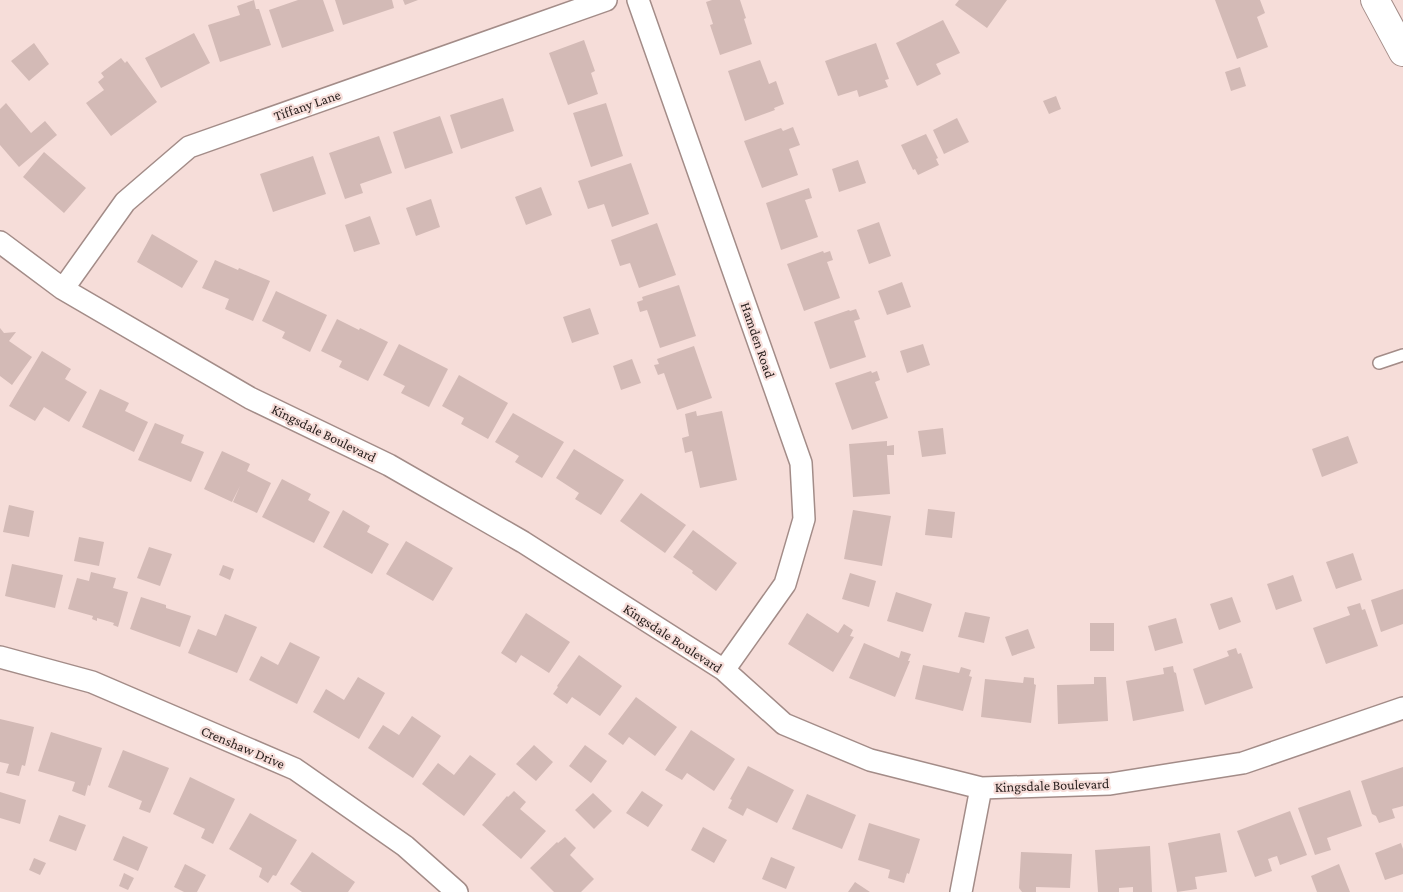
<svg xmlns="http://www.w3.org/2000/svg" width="1403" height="892" font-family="'Crimson Pro',serif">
<rect width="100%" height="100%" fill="#f6ddd9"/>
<!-- building -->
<path fill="#d3bab6" d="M254,0L256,9H259L271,45L220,62L208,25L240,15L237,6Z
M298,0H323L334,31L282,48L269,10Z
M335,0H392L394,8L343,25Z
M403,0H418L405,5Z
M712,0H740L746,18L744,19L752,44L720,55L710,25L713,24L706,2Z
M959,0H1007L987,28L955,5Z
M1215,0H1260L1265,13L1257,17L1268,47L1237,59Z
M943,20L960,53L936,64L941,74L917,86L896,43Z
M194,33L210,63L161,88L145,58Z
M584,40L595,71L591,73L598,94L568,105L549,53Z
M34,43L49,64L29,81L11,61Z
M876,43L889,79L885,80L888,87L859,97L857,90L838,96L825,61Z
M121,58L125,63L127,61L157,102L111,136L86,103L104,90L98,82L104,77L101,73Z
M760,60L769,84L776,81L784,104L774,108L775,110L745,121L728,71Z
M1240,67L1246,86L1231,91L1225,72Z
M1056,96L1061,109L1049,114L1043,101Z
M503,98L514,131L461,149L450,115Z
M6,103L31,133L45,121L57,135L19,167L0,145V109Z
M606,103L623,156L591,167L573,113Z
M440,116L453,153L405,169L393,132Z
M957,118L969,142L944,154L933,130Z
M793,127L800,145L789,149L798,175L762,188L744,141L781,128L783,131Z
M926,134L938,158L936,159L939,165L918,175L915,169L913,170L901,145Z
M379,136L392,173L360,184L363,193L345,199L329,153Z
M44,152L86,188L64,213L23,177Z
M313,156L326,194L273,212L260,174Z
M858,160L866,183L839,192L832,169Z
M631,163L649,214L612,227L604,204L588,209L578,181Z
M541,187L552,215L526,225L515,197Z
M809,188L812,198L805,200L818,237L781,250L766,203Z
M431,199L440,227L416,236L406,208Z
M370,216L380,244L354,252L345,225Z
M879,222L891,256L869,264L857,230Z
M657,223L676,275L639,288L630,263L620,266L611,240Z
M152,234L198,261L182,288L137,262Z
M823,251L824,253L830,251L833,260L827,262L840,298L804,311L787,264Z
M215,260L238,270L239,268L270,281L253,321L225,309L229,299L202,288Z
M902,282L911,307L887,315L878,291Z
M679,285L696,336L660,348L647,310L640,312L637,302L643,300L642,297Z
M276,291L327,315L310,352L282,338L285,332L262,321Z
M590,308L599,334L572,343L563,317Z
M856,309L860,319L854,321L866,357L830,369L814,322L849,310L850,311Z
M337,319L359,330L360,328L388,342L368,381L339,367L342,361L321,351Z
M0,328L4,333L16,332L9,341L32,357L12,385L0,376Z
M399,344L448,369L429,407L401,393L405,386L383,375Z
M923,344L930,365L907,373L900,351Z
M694,346L712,398L677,410L664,373L658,375L654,365L659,364L657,359Z
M42,351L71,369L65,379L87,392L69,422L44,407L35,421L9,406Z
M632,359L641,383L621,390L613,366Z
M871,371L872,373L877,371L880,380L875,382L888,418L852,430L835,383Z
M459,375L508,403L488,439L461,424L464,418L442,406Z
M100,389L129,403L125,411L148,422L134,452L82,427Z
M696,411L697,416L722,411L737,480L700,488L692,451L685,453L682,438L689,436L685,414Z
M513,413L564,442L542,478L515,462L519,456L495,442Z
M155,423L184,435L181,443L204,452L191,482L138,460Z
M943,428L946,454L922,457L918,431Z
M1348,436L1358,463L1322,477L1312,449Z
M887,441V446L894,445V455H887L890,494L853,497L849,444Z
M574,449L624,480L601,515L575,499L579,493L556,478Z
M222,451L250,464L247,471L271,483L257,513L233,502L240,486L232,502L204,489Z
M282,479L311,494L308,500L330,512L314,543L262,517Z
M641,493L686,525L665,553L620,521Z
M9,505L34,511L29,537L3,532Z
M928,509L955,512L952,538L925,535Z
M343,510L370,526L367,532L389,544L372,574L323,547Z
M853,510L891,516L882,566L844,559Z
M693,530L737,563L716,591L692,573L693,571L673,557Z
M79,537L104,542L99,566L74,561Z
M406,541L453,568L433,601L386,574Z
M149,547L172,554L160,586L137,578Z
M1353,553L1362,580L1336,589L1326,562Z
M12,564L63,575L55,608L5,596Z
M223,565L234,569L230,580L219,575Z
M91,572L116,578L113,588L128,592L118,627L113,625L114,623L97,618V621L92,619L93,616L68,609L77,578L89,581Z
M850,573L876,581L869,607L842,599Z
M1293,575L1302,601L1276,610L1267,584Z
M1403,589V624L1381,632L1371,600Z
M896,592L932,604L923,632L887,621Z
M141,597L166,605V608L191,616L180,647L130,629Z
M1232,597L1241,622L1219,630L1210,604Z
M1360,603L1362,610L1365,609L1378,646L1326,664L1313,628L1350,615L1347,607Z
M965,612L990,617L984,643L958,637Z
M526,613L570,642L549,673L521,655L516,663L501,653Z
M807,613L838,633L844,624L853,630L850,636L854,637L833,672L788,644Z
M225,614L257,627L237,673L188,653L198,629L216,636Z
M1176,618L1183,643L1155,651L1148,626Z
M1090,623H1114V651H1090Z
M1028,629L1035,648L1012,656L1005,637Z
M290,642L320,657L297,704L249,680L261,656L278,665Z
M864,643L899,658L901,651L911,654L908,661H910L895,697L849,678Z
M1236,648L1238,654L1241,653L1253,688L1205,705L1193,669L1229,656L1227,651Z
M579,655L622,686L600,716L572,697L567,704L553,694L558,687L557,686Z
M923,665L959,673L961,667L971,670L969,676L972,677L963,711L915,699Z
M1173,666L1174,672L1176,673L1184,711L1133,721L1126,681L1164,674L1163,668Z
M358,677L385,693L359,739L313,712L326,689L344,700Z
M1024,677L1034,678V684L1036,685L1031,723L981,717L985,679L1023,683Z
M1094,677H1106L1108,721L1058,724L1057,685L1094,684Z
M636,697L677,727L655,756L629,737L623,745L608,734Z
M412,716L441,736L413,778L368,748L383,725L399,735Z
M0,719L34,727L25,766L22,765L19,776L6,773L9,764L0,762Z
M691,730L735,759L714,791L687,773L682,780L665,770Z
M51,732L102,748L90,786L88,785L85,796L72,791L75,782L38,771Z
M534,745L553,762L536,781L516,764Z
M585,745L607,761L591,783L569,766Z
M123,750L169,768L150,813L139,809L142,801L108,787Z
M470,755L496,774L464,816L422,784L438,763L454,775Z
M748,766L794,790L777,823L747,808L743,816L728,808L732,800L730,799Z
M1403,767V806L1392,809L1395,818L1379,823L1376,816L1372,814L1361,781Z
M190,777L235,799L213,844L201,838L205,829L173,814Z
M1350,790L1362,826L1327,838L1331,850L1315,855L1298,808Z
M514,791L526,802L520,809L546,831L521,859L482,825L507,796L508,797Z
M642,791L663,805L648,827L626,813Z
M0,792L26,800L20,824L0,818Z
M593,793L612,811L594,829L575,810Z
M807,794L856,815L842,849L792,829Z
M1290,811L1307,855L1280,865L1277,856L1268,859L1272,871L1255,877L1237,831Z
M250,813L297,840L276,876L273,875L268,883L259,877L262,868L229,849Z
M59,815L86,825L76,851L49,841Z
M869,823L920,839L909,874L907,873L904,883L888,878L890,870L858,860Z
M703,827L727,840L714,863L691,850Z
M1220,833L1227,872L1195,877L1197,889L1177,892L1168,843Z
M123,836L148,847L138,871L113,860Z
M565,837L576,848L570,855L594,879L581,892H554L530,868L557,842L558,843Z
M1401,843L1403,849V874L1385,880L1375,853Z
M1150,846L1152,892H1133V887L1119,888V892H1098L1095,850Z
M312,852L355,882L348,892H302L290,884Z
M1021,852L1072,854L1070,888L1036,887V892H1022L1019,888Z
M771,857L795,867L786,889L762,879Z
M34,858L46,863L40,875L29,870Z
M185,864L206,875L197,892H184L174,887Z
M1339,864L1350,892H1317L1311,876Z
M124,873L134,878L128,890L119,886Z
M855,882L870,892H848Z"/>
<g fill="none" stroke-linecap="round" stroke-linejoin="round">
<defs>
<path id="lane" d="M1379,363L1403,355"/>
<path id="street" d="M638,0L801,463L804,519L785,584L724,670
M0,242L63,289L250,398L389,465L523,542L724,670L784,724L870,760L981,788L1110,784L1243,763L1403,708
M63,289L125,202L189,147L606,0
M0,657L92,682L295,769L405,846L457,892
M961,892L981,788"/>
<path id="secondary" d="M1375,0L1403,52"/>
</defs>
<!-- lane casing -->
<use href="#lane" stroke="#a38c88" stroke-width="14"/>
<!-- street casing -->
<use href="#street" stroke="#a38c88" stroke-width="24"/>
<!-- secondary casing -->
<use href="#secondary" stroke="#a38c88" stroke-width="30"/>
<!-- lane -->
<use href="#lane" stroke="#fff" stroke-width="11"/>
<!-- street -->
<use href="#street" stroke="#fff" stroke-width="21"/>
<!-- secondary -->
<use href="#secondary" stroke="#fff" stroke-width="28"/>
</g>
<g text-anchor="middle" stroke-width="4.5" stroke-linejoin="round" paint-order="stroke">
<!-- street labels -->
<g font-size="14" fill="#2b2220" stroke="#f6ddd9">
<text transform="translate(307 105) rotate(-19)" y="5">Tiffany Lane</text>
<text transform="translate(758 340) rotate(71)" y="5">Hamden Road</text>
<text transform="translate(324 433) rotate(26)" y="5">Kingsdale Boulevard</text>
<text transform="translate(673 638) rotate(33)" y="5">Kingsdale Boulevard</text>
<text transform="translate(243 747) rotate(23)" y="5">Crenshaw Drive</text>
<text transform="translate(1052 785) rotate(-2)" y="5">Kingsdale Boulevard</text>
</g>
</g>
</svg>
